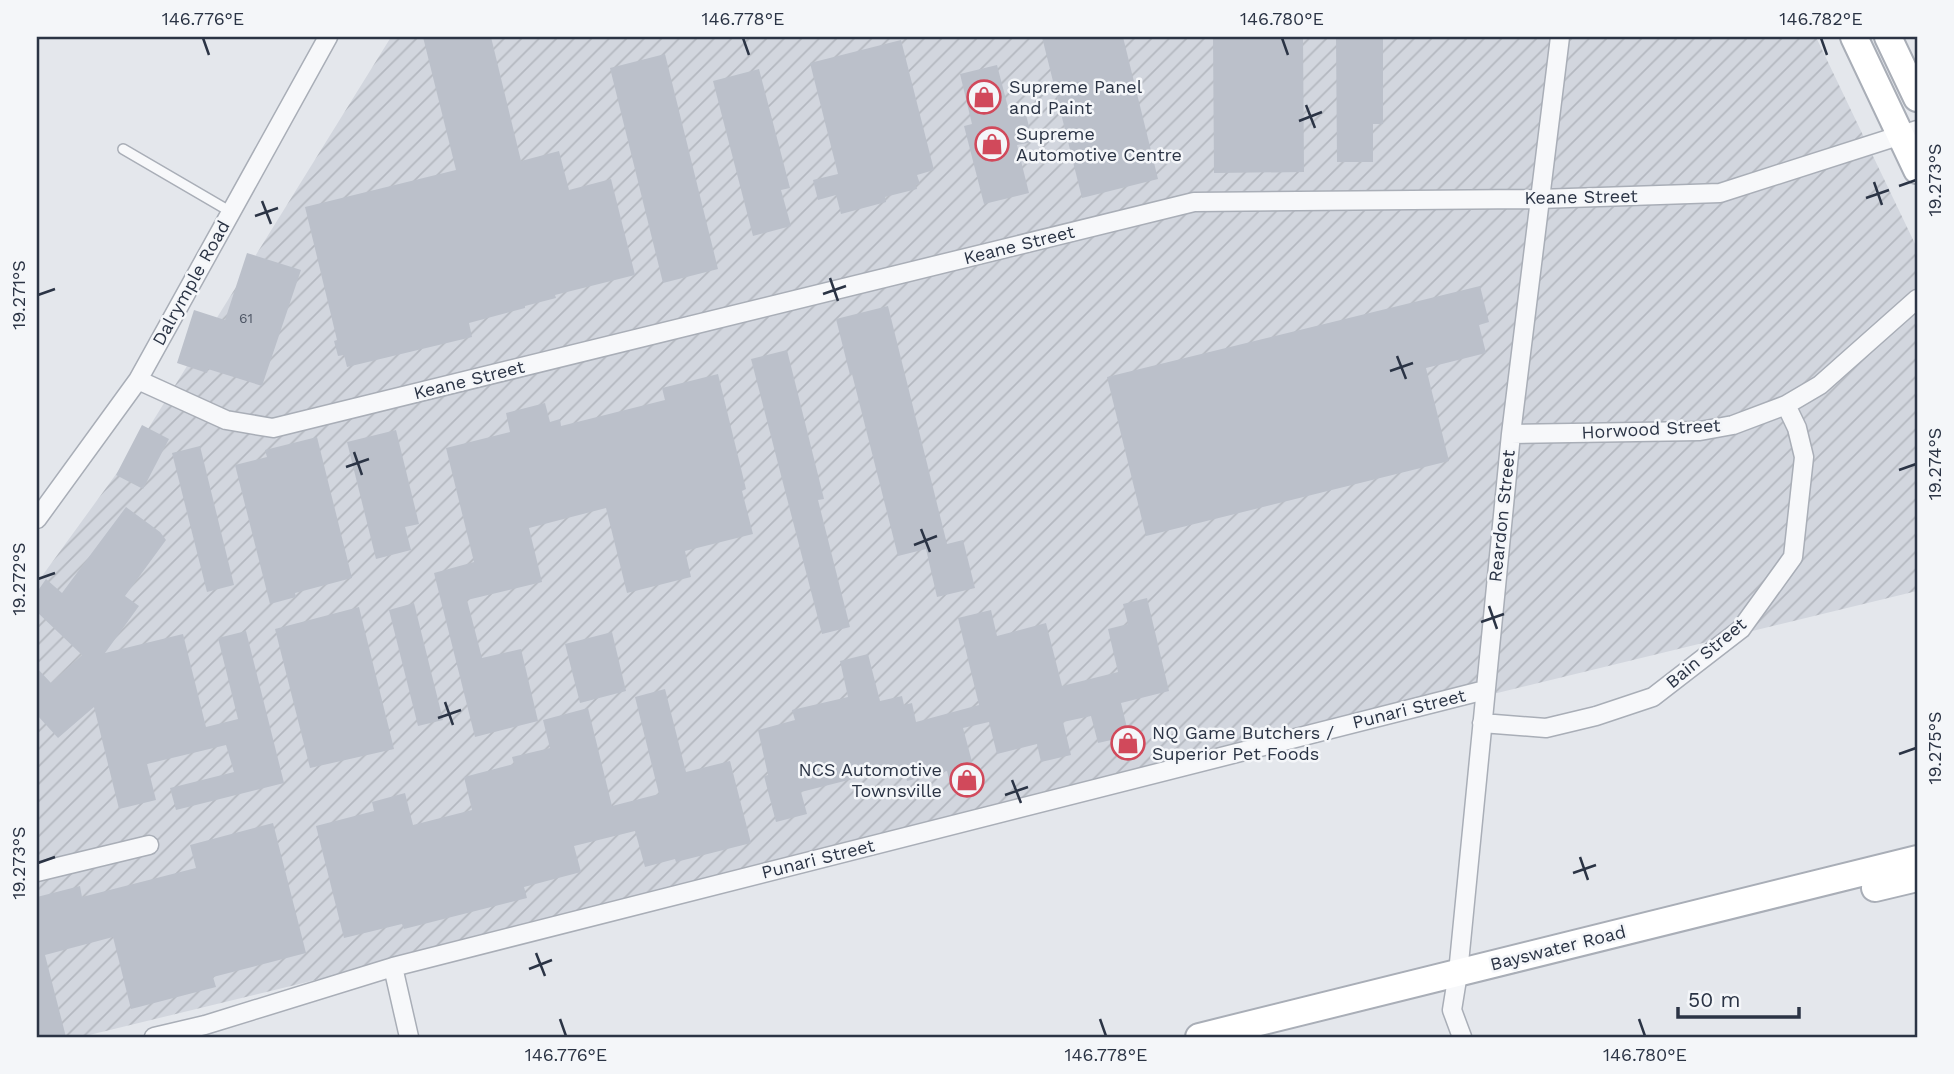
<svg xmlns="http://www.w3.org/2000/svg" width="1954" height="1074" font-family="'Work Sans',sans-serif">
<defs>
<pattern id="industrial-furrows" width="10" height="10" patternUnits="userSpaceOnUse" patternTransform="scale(1.75)"><rect width="10" height="10" fill="#d2d6de"/><path d="M-1 1l2-2M0 10L10 0M9 11l2-2" fill="none" stroke="#b4b8c0"/></pattern>
</defs>
<rect width="100%" height="100%" fill="#e4e7ec"/>
<!-- industrial -->
<path fill="url(#industrial-furrows)" d="M391,37H1816L1917,248V591L81,1037H37V583L143,437Z"/>
<!-- building -->
<path fill="#bbc0ca" d="M423,37H491L521,161L559,151L569,190L611,179L635,275L555,295L556,298L525,306V308L469,323L472,337L347,367L344,355L338,356L334,341L337,340L305,207L456,170Z
M1042,37H1123L1158,179L1082,198Z
M1213,37H1303L1304,172L1214,173Z
M1336,37H1383V124H1373V162H1337Z
M901,40L934,170L917,175L920,184L916,185L917,189L885,197L886,202L841,214L836,195L818,200L813,180L838,174L810,63Z
M665,54L718,269L663,283L610,68Z
M997,65L1010,115L1025,111L1033,142L1017,145L1029,193L984,204L964,126L972,124L960,74Z
M759,69L790,188L781,190L791,226L753,236L713,81Z
M247,253L301,270L262,386L208,369L207,373L177,363L194,310L225,320Z
M1480,286L1489,322L1479,325L1486,353L1426,368L1449,461L1146,536L1107,377Z
M888,306L947,544L963,540L975,588L937,597L926,549L898,556L852,374L850,375L836,319Z
M787,350L824,499L818,500L850,627L822,634L751,359Z
M718,374L746,489L742,491L753,534L685,551L691,577L627,593L606,508L529,528L542,582L467,600L482,658L521,649L538,721L475,737L434,573L474,562L446,448L510,432L506,413L545,403L550,422L560,419L561,426L665,400L662,388Z
M142,425L169,439L143,489L116,475Z
M396,430L419,524L405,527L411,550L376,559L347,442Z
M317,437L352,578L295,593L296,597L270,604L235,465L267,457L265,450Z
M200,446L234,585L207,592L172,453Z
M126,507L160,532L166,540L125,596L139,606L105,653L183,634L206,727L238,719L218,638L246,631L284,783L176,810L170,788L234,772L226,745L147,764L156,800L119,809L94,707L58,738L37,715V668L51,683L82,655L37,612V592L46,579L62,593Z
M1147,598L1169,691L1121,703L1129,736L1098,743L1091,716L1063,722L1071,755L1041,762L1037,744L997,754L989,722L963,728L975,773L972,774L974,781L951,787L947,771L907,781L904,766L801,792L807,814L776,822L764,776L768,775L758,730L795,720L792,710L848,697L840,661L868,654L880,701L902,696L904,705L912,703L916,722L979,705L958,618L991,610L997,636L1046,623L1062,686L1118,672L1108,629L1128,624L1123,604Z
M414,603L443,720L418,726L389,610Z
M359,607L394,749L310,768L275,629Z
M612,632L626,691L580,703L565,644Z
M665,689L686,772L730,761L751,843L676,862L675,859L645,867L635,831L574,846L581,872L524,887L527,898L404,929L402,924L344,938L316,826L374,811L372,802L405,793L413,825L472,810L464,777L514,764L512,757L550,748L543,720L588,708L612,806L659,794L635,697Z
M273,823L306,953L213,977L216,987L131,1009L113,937L45,955L66,1037H37V897L80,886L82,897L196,868L190,845Z"/>
<g fill="none" stroke-linecap="round" stroke-linejoin="round">
<defs>
<path id="service" d="M123,149L231,212"/>
<path id="minor" d="M138,380L226,420L273,428L1194,202L1539,199L1720,193L1917,130
M1511,434L1700,431L1733,425L1786,405L1820,385L1917,299
M37,519L138,380L328,37
M1482,723L1546,728L1596,716L1653,697L1741,629L1793,557L1804,457L1797,428L1786,405
M37,872L149,845
M393,967L409,1037
M154,1037L205,1025L393,967L1485,690
M1462,1037L1452,1010L1458,973L1511,434L1560,37"/>
<path id="secondary" d="M1854,37L1917,170
M1888,37L1917,98
M1875,888L1917,878
M1199,1037L1917,859"/>
</defs>
<!-- service casing -->
<use href="#service" stroke="#a9aeb7" stroke-width="12"/>
<!-- minor casing -->
<use href="#minor" stroke="#a9aeb7" stroke-width="21"/>
<!-- secondary casing -->
<use href="#secondary" stroke="#a9aeb7" stroke-width="30"/>
<!-- service -->
<use href="#service" stroke="#f7f8fa" stroke-width="9"/>
<!-- minor -->
<use href="#minor" stroke="#f7f8fa" stroke-width="18"/>
<!-- secondary -->
<use href="#secondary" stroke="#fff" stroke-width="26"/>
</g>
<!-- ticks -->
<path fill="none" stroke="#2b3445" stroke-width="2.5" d="M203,38L209,55M743,38L749,55M1282,38L1288,55M1821,38L1827,55M1306,105L1315,128M1299,121L1322,112M1874,182L1882,205M1899,186L1916,180M1866,198L1889,190M262,201L271,224M255,216L278,208M830,278L838,301M823,294L846,286M38,295L55,289M1397,356L1406,379M1390,371L1413,363M354,452L362,475M346,467L369,459M1899,470L1916,464M921,529L930,552M914,545L937,536M38,579L55,573M1489,606L1497,629M1481,622L1504,614M445,702L453,725M438,718L461,710M1899,754L1916,748M1012,780L1021,803M1005,795L1028,787M1580,857L1588,880M38,863L55,857M1573,873L1596,865M536,953L545,976M529,969L552,960M560,1019L566,1036M1100,1019L1106,1036M1639,1019L1645,1036"/>
<!-- icons -->
<defs>
<symbol id="shop-ring" viewBox="-11 -11 22 22"><circle r="9.5" fill="#f4f6f9" stroke="#d1495b" stroke-width="1.5"/><path d="M-5-2.5h2.3a2.7 3.5 0 0 1 5.4 0H5L5.5 6h-11ZM-1.5-2.5h3a1.5 2.3 0 0 0-3 0Z" fill="#d1495b"/></symbol>
</defs>
<g fill-rule="evenodd">
<use href="#shop-ring" x="965" y="78" width="38" height="38"/>
<use href="#shop-ring" x="973" y="125" width="38" height="38"/>
<use href="#shop-ring" x="1109" y="724" width="38" height="38"/>
<use href="#shop-ring" x="948" y="761" width="38" height="38"/>
</g>
<g text-anchor="middle" stroke-width="5" stroke-linejoin="round" paint-order="stroke">
<!-- number labels -->
<g font-size="14" fill="#4f5766">
<text x="246" y="323">61</text>
</g>
<!-- poi labels -->
<g font-size="18" fill="#2b3445" stroke="#f4f6f9" text-anchor="start">
<text x="1009" y="93">Supreme Panel<tspan x="1009" dy="21">and Paint</tspan></text>
<text x="1016" y="140">Supreme<tspan x="1016" dy="21">Automotive Centre</tspan></text>
<text x="1152" y="739">NQ Game Butchers /<tspan x="1152" dy="21">Superior Pet Foods</tspan></text>
<text x="942" y="776" text-anchor="end">NCS Automotive<tspan x="942" dy="21">Townsville</tspan></text>
</g>
<!-- street labels -->
<g font-size="18" fill="#2b3445" stroke="#f4f6f9">
<text transform="translate(1581 197) rotate(-1)" y="6">Keane Street</text>
<text transform="translate(1019 245) rotate(-14)" y="6">Keane Street</text>
<text transform="translate(191 283) rotate(-61)" y="6">Dalrymple Road</text>
<text transform="translate(469 380) rotate(-14)" y="6">Keane Street</text>
<text transform="translate(1651 429) rotate(-3)" y="6">Horwood Street</text>
<text transform="translate(1502 516) rotate(-84)" y="6">Reardon Street</text>
<text transform="translate(1706 653) rotate(-40)" y="6">Bain Street</text>
<text transform="translate(1409 709) rotate(-14)" y="6">Punari Street</text>
<text transform="translate(818 859) rotate(-14)" y="6">Punari Street</text>
<text transform="translate(1558 948) rotate(-14)" y="6">Bayswater Road</text>
</g>
</g>
<!-- border -->
<rect width="1954" height="1074" fill="none" stroke="#f4f6f9" stroke-width="77"/>
<!-- scale -->
<path d="M1678 1007v10h121v-10" fill="none" stroke="#2b3445" stroke-width="3.5"/>
<text x="1688" y="1007" font-size="21" fill="#2b3445" stroke="#f4f6f9" stroke-width="5" paint-order="stroke">50 m</text>
<rect x="38" y="38" width="1878" height="998" fill="none" stroke="#2b3445" stroke-width="2.5"/>
<g font-size="18" text-anchor="middle" fill="#2b3445">
<text x="203" y="25">146.776°E</text>
<text x="743" y="25">146.778°E</text>
<text x="1282" y="25">146.780°E</text>
<text x="1821" y="25">146.782°E</text>
<text transform="translate(1935 180) rotate(-90)" y="6">19.273°S</text>
<text transform="translate(19 295) rotate(-90)" y="6">19.271°S</text>
<text transform="translate(1935 464) rotate(-90)" y="6">19.274°S</text>
<text transform="translate(19 579) rotate(-90)" y="6">19.272°S</text>
<text transform="translate(1935 748) rotate(-90)" y="6">19.275°S</text>
<text transform="translate(19 863) rotate(-90)" y="6">19.273°S</text>
<text x="566" y="1061">146.776°E</text>
<text x="1106" y="1061">146.778°E</text>
<text x="1645" y="1061">146.780°E</text>
</g>
</svg>
